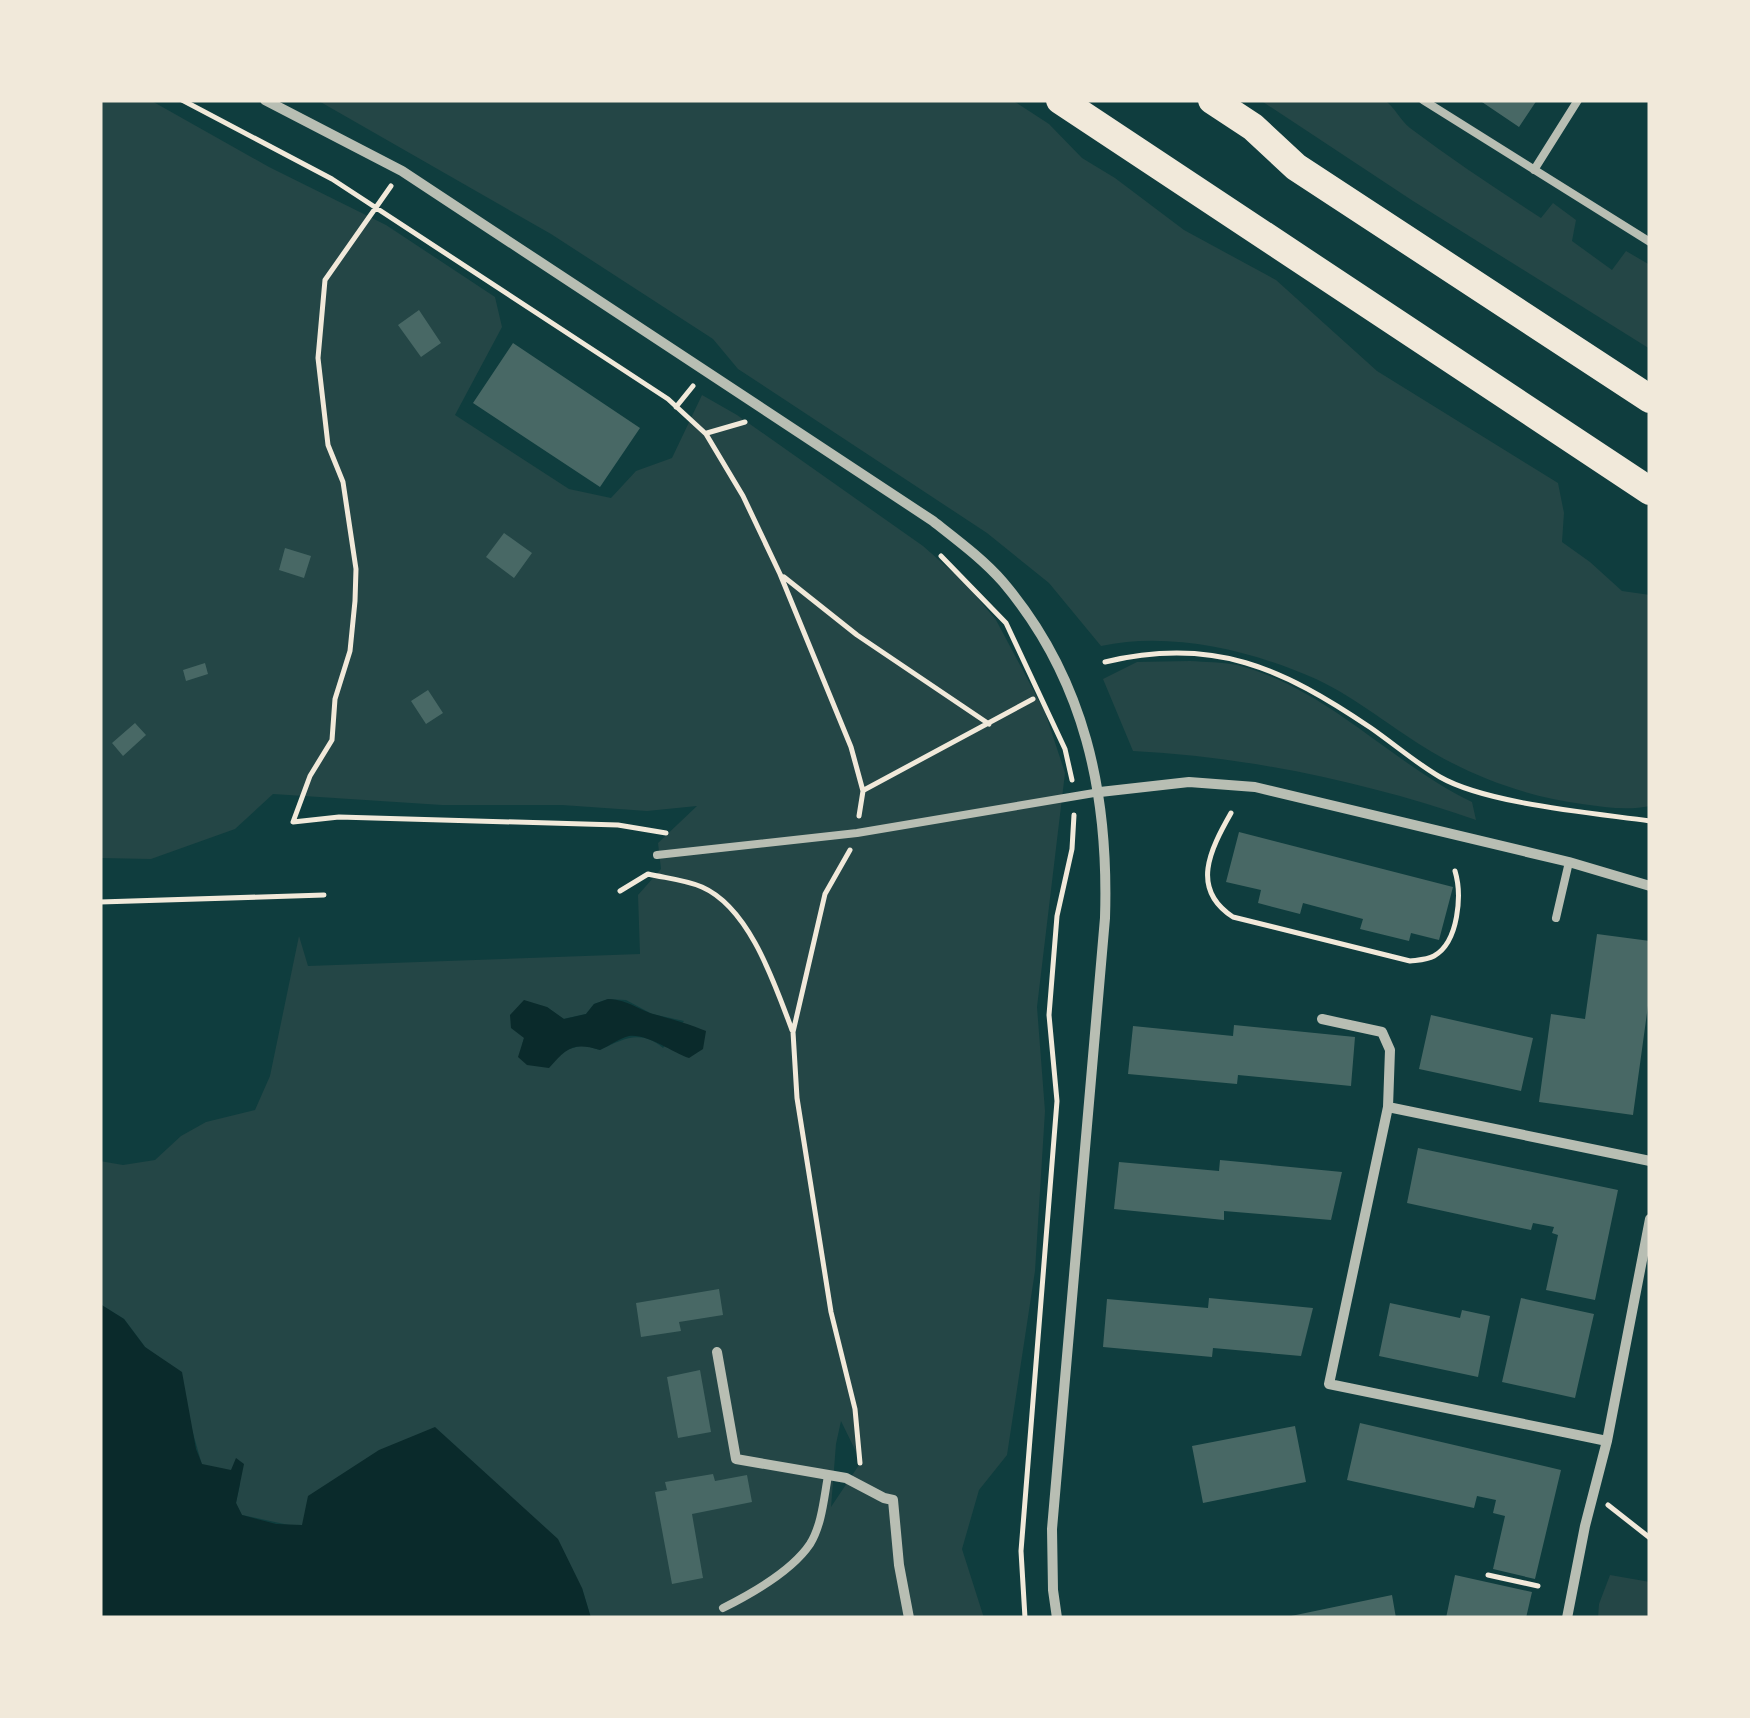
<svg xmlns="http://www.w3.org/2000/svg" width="1750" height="1718" font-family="'Source Sans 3',sans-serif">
<rect width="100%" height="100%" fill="#0f3d3e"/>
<!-- green -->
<path fill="#244646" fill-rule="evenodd" d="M100,100H150L269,167L386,225L495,297L502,327L455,415L569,489L611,498L636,471L672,458L702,395L737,415L923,546L965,583L996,620L1045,712L1065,773L1037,1007L1045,1111L1035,1271L1007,1455L979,1490L962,1549L984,1618H591L582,1588L242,1515L236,1503L240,1484L232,1471L202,1465L191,1426L161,1359L145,1347L124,1319L100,1304V1161L123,1165L155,1160L181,1136L206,1122L255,1110L270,1076L299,936L308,966L640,954L638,895L661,869L658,843L697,806L647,811L562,805H442L273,794L235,829L151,859L100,858ZM608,999L626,1000L652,1014L684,1021L663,1048C641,1029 623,1039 600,1050L583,1045L566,1050L522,1045L524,1038L547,1007L563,1019L586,1014L594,1004ZM841,1421L861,1462L831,1507L836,1444Z
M317,100H1012L1049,124L1082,158L1115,178L1184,230L1276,280L1377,371L1558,483L1564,513L1562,542L1590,562L1622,591L1650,595V806C1627,811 1605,807 1582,804C1530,797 1478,779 1432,752C1393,729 1357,698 1316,679C1251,650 1170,631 1101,646L1049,583L987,533L738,369L713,339L551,234Z
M1260,100H1384C1395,107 1399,119 1410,128C1453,160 1496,189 1541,218L1553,203L1576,220L1572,241L1612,270L1626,251L1650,265V349L1413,201Z
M1190,661C1205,662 1222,662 1237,665C1327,688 1391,763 1472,802L1476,820C1366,782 1249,757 1133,751L1103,679L1137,662Z
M1610,1575L1650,1582V1618H1598L1599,1604Z"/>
<!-- water -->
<path fill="#0a2a2b" d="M608,999C630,1000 637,1010 657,1015C674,1020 689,1024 706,1031L703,1049L689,1058C672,1052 646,1033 629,1036C620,1038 609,1046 600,1050C573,1042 567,1048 549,1068L527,1065L518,1057L524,1038L511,1028L510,1015L524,1000L547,1007L564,1019L586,1014L594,1004Z
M100,1304L124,1319L145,1347L182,1372L196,1449L202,1464L231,1470L236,1458L244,1464L236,1503L242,1515L276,1524L302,1525L308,1496L379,1450L435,1427L558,1539L582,1588L591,1618H100Z"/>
<!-- building -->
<path fill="#486865" d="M1479,100H1537L1519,127Z
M419,310L441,343L421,357L398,325Z
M513,343L640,428L600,487L473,403Z
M504,533L532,553L514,578L486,557Z
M285,548L311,556L304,578L279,570Z
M205,663L208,674L186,681L183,670Z
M428,690L443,713L426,724L411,701Z
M135,723L146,735L123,756L112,743Z
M1239,832L1453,887L1439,940L1411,933L1409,941L1360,929L1363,919L1303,903L1300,914L1258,903L1261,890L1226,882Z
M1597,934L1650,941V991L1633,1115L1539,1102L1551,1014L1585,1019Z
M1431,1015L1533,1038L1521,1091L1419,1069Z
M1234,1025L1355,1037L1351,1086L1238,1075L1237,1084L1128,1074L1133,1026L1233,1036Z
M1418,1148L1618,1190L1595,1300L1546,1290L1558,1235L1552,1233L1554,1227L1533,1223L1531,1230L1407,1203Z
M1220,1160L1342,1172L1331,1220L1224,1211V1220L1114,1209L1119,1162L1219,1171Z
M719,1289L723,1315L679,1322L681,1331L641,1337L636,1303Z
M1209,1298L1313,1308L1301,1356L1213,1348L1212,1357L1103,1347L1107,1299L1208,1308Z
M1521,1298L1594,1314L1575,1398L1502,1382Z
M1390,1303L1460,1318L1462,1310L1490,1316L1478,1377L1379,1356Z
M700,1370L711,1432L678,1438L667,1377Z
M1360,1423L1561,1470L1535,1579L1493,1569L1505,1516L1493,1513L1496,1500L1477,1496L1474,1508L1347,1480Z
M1295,1426L1306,1482L1203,1503L1192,1446Z
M713,1474L715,1481L747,1475L752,1502L692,1514L703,1578L672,1584L655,1492L667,1490L665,1482Z
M1455,1575L1532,1592L1526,1618H1446Z
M1392,1595L1396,1618H1291V1616Z"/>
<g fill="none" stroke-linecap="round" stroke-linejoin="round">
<!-- path -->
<path stroke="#f1e9da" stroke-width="5" d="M182,100L332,179L668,399L706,434L743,496L780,574L851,747L863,791L859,816
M391,186L325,280L318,358L328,445L343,482L356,569L355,601L350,651L335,699L332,740L310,776L293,822L339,817L618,825L666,833
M676,407L693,386
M707,433L745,422
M941,556L1006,623L1065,749L1072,780
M784,577L857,635L989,724
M1105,662C1214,636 1282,668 1371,728C1394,744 1416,763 1440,777C1487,804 1594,813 1650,821
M864,790L1033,699
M1231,813C1210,850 1190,889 1233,917L1410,961C1417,960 1427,960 1434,956C1459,942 1462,894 1455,871
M850,850L825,894L793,1032L797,1098L831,1312L855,1409L860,1463
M620,891L648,874C665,878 686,880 702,887C750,908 775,985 792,1030
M100,902L324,895
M1608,1505L1650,1538
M1488,1575L1538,1586
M1025,1618L1021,1551L1057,1101L1049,1015L1057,916L1072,849L1074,815"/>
<!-- service -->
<path stroke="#b8beb3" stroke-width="8" d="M1423,100L1650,242
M1534,170L1578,100
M657,855L857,833L1100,792
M1556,918L1569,862
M723,1608C751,1594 792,1571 810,1544C822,1525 824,1497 828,1476"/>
<!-- minor -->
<path stroke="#b8beb3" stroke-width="10" d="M265,100L402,171L933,521C957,540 983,559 1003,582C1085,679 1109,794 1105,918L1052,1529L1053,1590L1057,1618
M1100,792L1189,782L1255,787L1569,862L1650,886
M1322,1019L1382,1032L1390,1050L1388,1107L1329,1384L1607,1441
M1388,1107L1650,1161
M717,1352L736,1459L846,1478L884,1498L893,1500L899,1565L909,1618
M1567,1618L1585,1526L1607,1441L1650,1219"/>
<!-- motorway -->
<path stroke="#f1e9da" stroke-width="28" d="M1060,100L1650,491
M1212,100L1253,127L1296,167L1650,399"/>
</g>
<!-- border -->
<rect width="1750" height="1718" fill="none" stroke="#f1e9da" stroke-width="205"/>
</svg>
